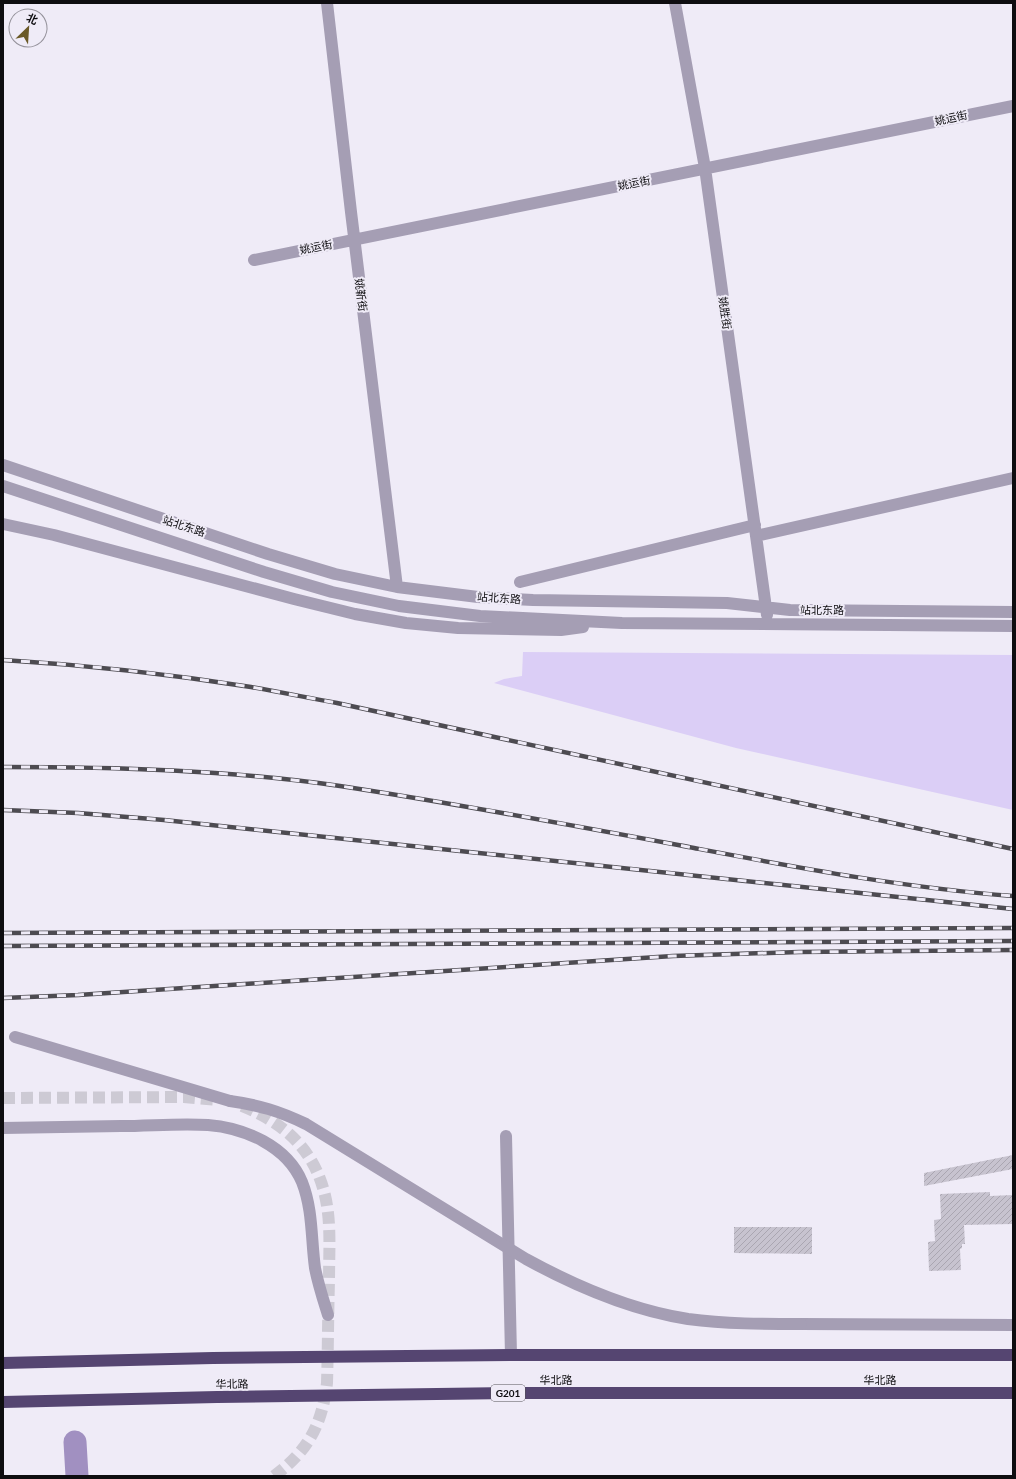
<svg xmlns="http://www.w3.org/2000/svg" width="1016" height="1479" font-family="Lato,'Noto Sans SC',sans-serif">
<defs>
<pattern id="building-hatch" width="6" height="6" patternUnits="userSpaceOnUse"><rect width="6" height="6" fill="#c7c3cf"/><path d="M-1 1l2-2M0 6l6-6M5 7l2-2" fill="none" stroke="#aaa6b1"/></pattern>
</defs>
<rect width="100%" height="100%" fill="#efebf7"/>
<!-- green -->
<path fill="#dbcef6" d="M523,652L1013,655V810L736,748L494,683L504,679L522,676Z"/>
<g fill="none" stroke-linecap="round" stroke-linejoin="round">
<!-- river -->
<path stroke="#a190c1" stroke-width="23" d="M75,1442L77,1476"/>
</g>
<!-- building -->
<path fill="url(#building-hatch)" d="M1013,1155V1169L924,1186V1173Z
M990,1192V1196L1013,1195V1224L964,1225L965,1244H962V1248L960,1249L961,1270L929,1271L928,1242L935,1241L934,1220L941,1219L940,1194Z
M734,1227H812V1254L734,1253Z"/>
<g fill="none" stroke-linecap="round" stroke-linejoin="round">
<!-- minor-tunnel -->
<path stroke="#cdcad4" stroke-width="12" stroke-dasharray="12 6" stroke-linecap="butt" d="M3,1098L184,1097L218,1100
M242,1106C297,1128 326,1165 329,1225C330,1244 329,1262 329,1280C328,1315 328,1349 327,1383C322,1425 308,1451 274,1476"/>
<!-- minor -->
<path stroke="#a59eb4" stroke-width="12" d="M327,3L351,212L397,587
M675,3L705,168L767,615
M254,260L1013,106
M3,465L268,554L335,574L397,587L478,597L533,600L727,603L790,610L1013,612
M3,486L264,572L332,592L399,606L480,616L622,623L1013,626
M3,524L54,535L294,599L355,614L406,623L458,628L561,630L583,627
M756,536L1013,478
M520,582L755,525
M15,1037L230,1101
M506,1136L511,1355
M801,1324L1013,1325"/>
<!-- highway -->
<path stroke="#554571" stroke-width="12" d="M3,1363L213,1358L511,1355H1013
M3,1402L217,1397L513,1393H1013"/>
<defs>
<path id="rail" d="M3,660C86,665 169,674 251,687C280,692 309,698 337,703L1013,849
M3,767C116,767 229,770 340,786C459,804 576,826 694,848C800,868 905,888 1013,896
M3,810L78,813L164,820L1013,909
M3,933L1013,928
M3,946L1013,941
M3,998L78,995L673,956L799,952L1013,950"/>
</defs>
<!-- rail casing -->
<use href="#rail" stroke="#4d4b51" stroke-width="4.5"/>
<!-- rail -->
<use href="#rail" stroke="#efebf7" stroke-width="3" stroke-dasharray="9" stroke-linecap="butt"/>
<!-- minor-bridge -->
<path stroke="#a59eb4" stroke-width="12" d="M230,1101C259,1105 279,1111 306,1124L526,1259C577,1287 630,1310 688,1319C726,1324 763,1324 801,1324
M3,1128C42,1127 82,1127 121,1126C150,1126 180,1123 208,1125C245,1128 287,1146 302,1182C313,1210 311,1239 315,1268C318,1284 323,1299 328,1315"/>
</g>
<g text-anchor="middle" stroke-width="4" stroke-linejoin="round" paint-order="stroke">
<!-- shield labels -->
<rect fill="#efebf7" stroke="#525055" stroke-width="1" x="491" y="1385" width="34" height="16" rx="3"/>
<g font-size="10" font-weight="bold" fill="#0e0d10">
<text x="508" y="1397">G201</text>
</g>
<!-- street labels -->
<g font-size="11" fill="#0e0d10" stroke="#efebf7">
<text transform="translate(951 118) rotate(-12)" y="4">姚运街</text>
<text transform="translate(634 183) rotate(-11)" y="4">姚运街</text>
<text transform="translate(316 247) rotate(-11)" y="4">姚运街</text>
<text transform="translate(361 295) rotate(83)" y="4">姚靳街</text>
<text transform="translate(725 313) rotate(82)" y="4">姚胜街</text>
<text transform="translate(184 526) rotate(18)" y="4">站北东路</text>
<text transform="translate(499 598) rotate(4)" y="4">站北东路</text>
<text x="822" y="614">站北东路</text>
<text x="556" y="1384">华北路</text>
<text x="880" y="1384">华北路</text>
<text transform="translate(232 1384) rotate(-1)" y="4">华北路</text>
</g>
</g>
<!-- border -->
<rect width="1016" height="1479" fill="none" stroke="#0e0d10" stroke-width="8"/>
<!-- north arrow -->
<g transform="translate(28 28) rotate(25)"><circle r="19" fill="#efebf7" stroke="#95929b"/>
<path d="M0-3L7 15L0 10L-7 15Z" fill="#6b5a28"/>
<text y="-6" font-size="11" font-weight="bold" text-anchor="middle" fill="#0e0d10">北</text>
</g>
</svg>
